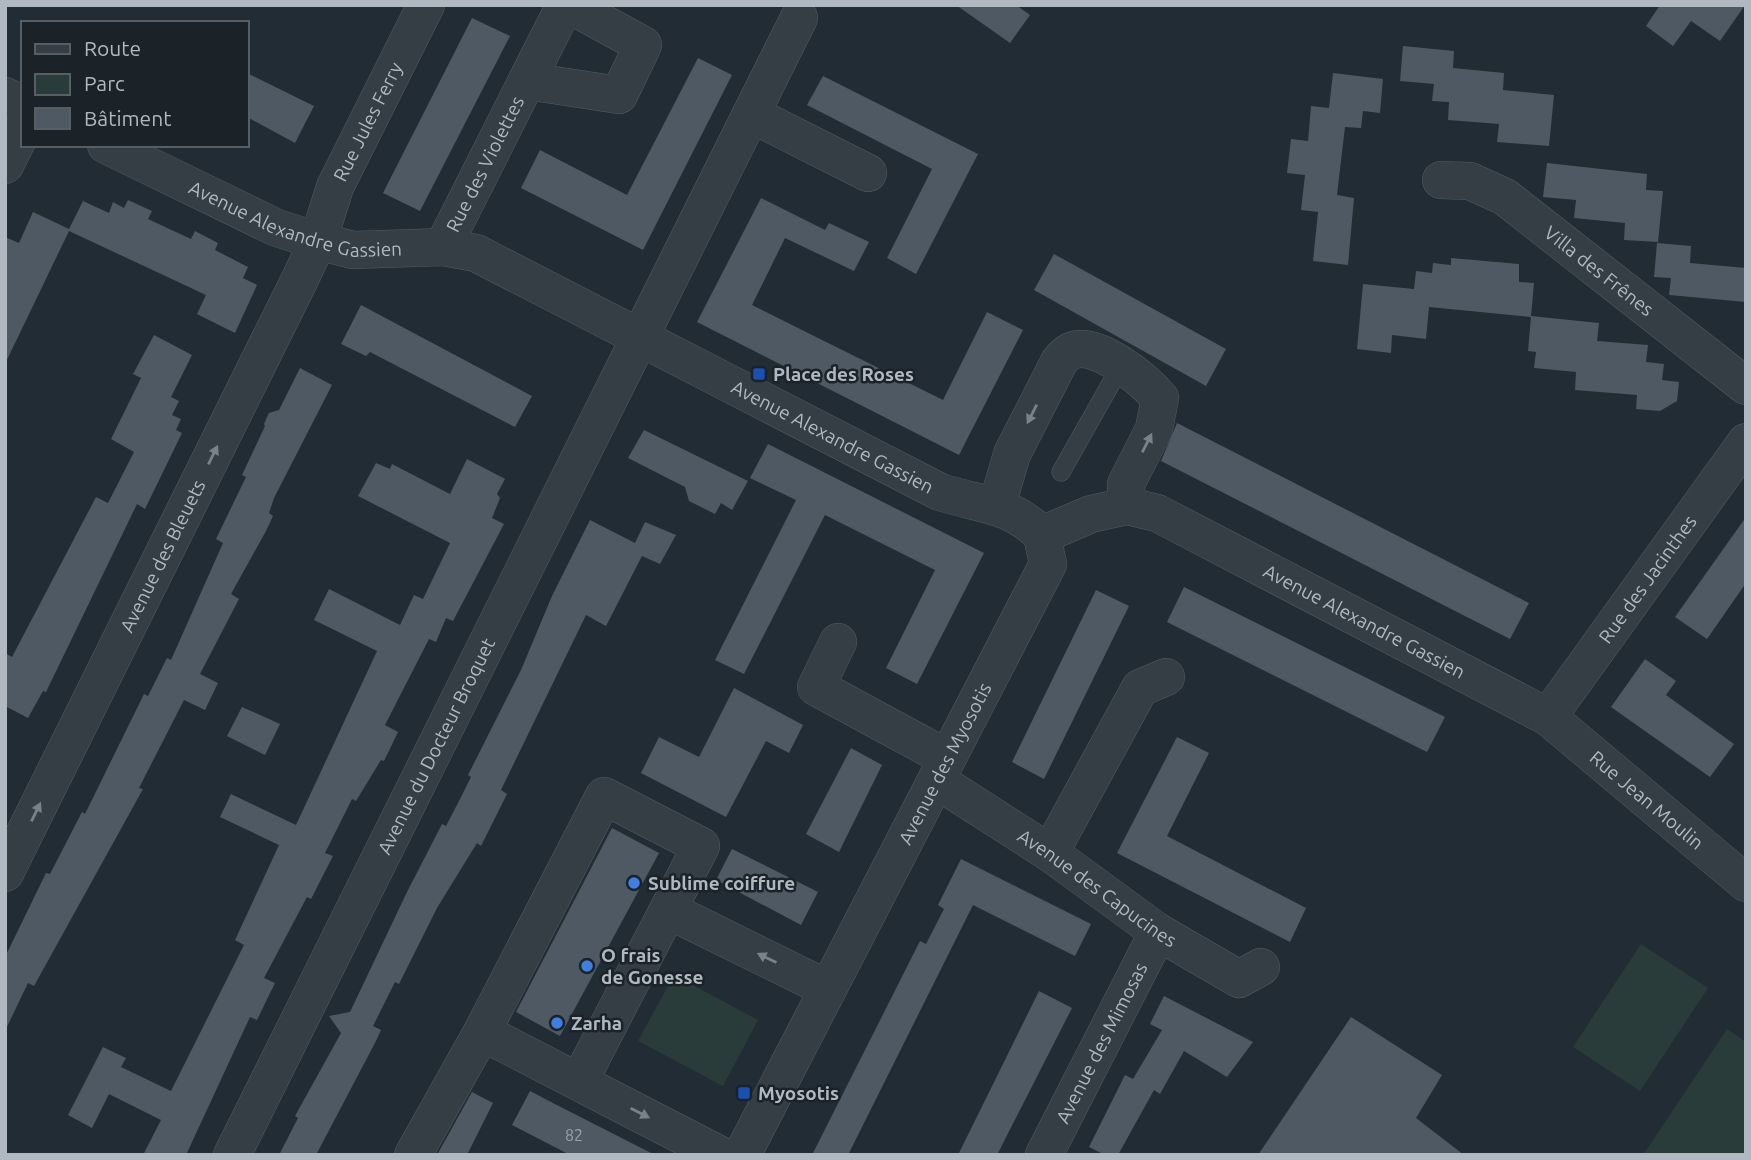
<svg xmlns="http://www.w3.org/2000/svg" width="1751" height="1160" font-family="Ubuntu,sans-serif">
<rect width="100%" height="100%" fill="#222c34"/>
<!-- green -->
<path fill="#2a3c39" d="M1641,944L1708,988L1640,1091L1573,1047Z
M674,975L758,1020L723,1086L638,1041Z
M1727,1029L1746,1042V1155H1643Z"/>
<!-- building -->
<path fill="#4e5963" d="M956,5H1016L1030,15L1010,43Z
M1660,5H1745L1720,41L1691,21L1673,46L1646,26Z
M472,18L510,36L420,211L383,193Z
M1403,46L1454,51L1453,68L1504,73L1503,90L1554,95L1549,146L1497,142L1499,124L1448,120L1449,102L1432,101L1434,84L1400,81Z
M698,58L732,75L643,250L521,188L540,150L627,195Z
M247,73L314,106L295,143L247,117Z
M1333,73L1383,79L1380,113L1363,111L1361,128L1345,127L1337,195L1354,198L1348,265L1313,261L1318,212L1301,210L1305,175L1287,173L1291,139L1308,141L1311,106L1329,108Z
M823,76L978,154L916,274L887,258L932,169L807,105Z
M1547,163L1647,174L1646,190L1663,191L1658,242L1624,240L1625,223L1574,218L1576,200L1543,197Z
M761,198L825,230L829,223L869,242L854,271L785,238L752,305L802,330L943,400L987,312L1023,330L959,455L697,322Z
M128,200L152,211L148,219L191,239L195,231L218,243L215,250L248,267L243,278L257,285L235,333L197,314L206,295L69,231L5,364V237L19,243L33,212L69,229L83,201L109,213L113,202L124,208Z
M1657,243L1691,246L1690,263L1746,268V302L1669,295L1671,278L1654,277Z
M1054,254L1226,349L1206,386L1034,290Z
M1451,258L1519,264V282L1534,283L1531,316L1599,323L1597,341L1648,345L1646,362L1664,364L1662,380L1679,382L1677,401L1660,411L1636,409L1637,395L1575,390L1576,372L1534,368L1536,352L1528,351L1531,317L1429,307L1426,339L1392,335L1391,353L1357,349L1363,284L1414,289L1416,271L1432,273L1433,263L1451,265Z
M361,305L532,396L515,427L370,352L366,356L341,344Z
M154,335L192,355L171,397L179,401L172,415L181,419L176,430L182,433L145,509L137,504L46,692L43,691L28,718L5,706V653L12,657L96,497L108,503L134,452L111,439L141,378L133,374Z
M300,368L332,385L274,498L269,513L273,516L266,531L231,594L239,599L200,674L218,683L205,710L184,700L139,788L143,789L34,986L28,983L5,1031V957L46,873L50,874L82,812L85,814L144,694L148,696L167,658L171,660L223,543L216,539L246,477L242,475L265,426L264,424L269,413L279,410Z
M1177,423L1529,603L1510,639L1161,461Z
M644,430L748,481L732,510L721,503L715,514L689,501L685,487L628,458Z
M768,444L984,553L917,684L886,668L935,570L825,515L744,674L715,660L796,500L750,478Z
M467,459L505,479L497,494L500,498L492,518L504,524L453,621L446,618L436,642L429,639L385,725L398,732L384,761L381,760L356,801L352,799L325,853L333,856L311,899L307,897L264,978L275,983L257,1020L250,1017L186,1155H143L161,1120L109,1094L92,1128L68,1115L103,1047L126,1058L121,1067L171,1091L244,945L235,940L279,845L220,817L231,794L296,825L377,651L314,620L329,589L400,625L414,595L423,599L450,543L358,496L376,463L390,469L392,464L450,494Z
M1746,517V583L1707,639L1675,617Z
M590,520L635,543L645,522L676,535L660,564L642,556L606,626L586,615L501,790L507,794L481,846L477,843L437,908L399,984L395,982L373,1026L381,1030L376,1041L316,1155H279L298,1118L295,1116L341,1033L329,1016L350,1012L407,892L442,824L446,826L460,799L471,777L468,775L521,670L552,596Z
M1184,587L1445,717L1427,752L1167,622Z
M1096,590L1129,606L1044,779L1012,762Z
M1645,659L1676,681L1666,695L1734,744L1710,777L1611,707Z
M734,688L803,725L789,753L766,741L726,817L641,773L659,737L699,757Z
M242,707L280,724L265,755L227,736Z
M1177,737L1209,753L1167,836L1306,908L1290,942L1117,853Z
M851,748L882,765L839,852L806,834Z
M612,828L659,853L560,1036L516,1012Z
M732,849L818,892L801,925L716,880Z
M961,859L1091,924L1075,956L973,905L848,1155H812L920,941L926,944L944,909L938,905Z
M1039,991L1072,1008L997,1155H958Z
M1164,996L1253,1042L1227,1077L1184,1051L1160,1094L1154,1090L1118,1155H1105L1089,1147L1125,1075L1133,1079L1162,1030L1150,1024Z
M1351,1017L1442,1075L1416,1118L1464,1155H1258Z
M530,1091L551,1102L655,1155H570L512,1125Z
M472,1092L493,1103L467,1155H437Z"/>
<g fill="none" stroke-linecap="round" stroke-linejoin="round">
<defs>
<path id="lane" d="M1061,472L1122,364"/>
<g id="street">
<path d="M527,81L619,95L643,45L570,5"/>
<path d="M5,96L23,105"/>
<path d="M751,114L868,173"/>
<path id="s1" d="M106,145L277,228L318,241L353,250L443,247L476,253L940,492C981,505 1010,503 1042,535"/>
<path d="M5,165L23,129"/>
<path id="s2" d="M1441,180L1470,181L1505,197L1746,386"/>
<path id="s3" d="M443,247L565,5"/>
<path d="M997,505L1012,454L1059,362C1062,358 1067,353 1071,351C1097,340 1144,380 1160,398L1154,429L1126,484L1127,506"/>
<path id="s4" d="M1042,535L1091,514L1127,506L1157,513L1548,717L1746,883"/>
<path d="M838,642L816,687L947,758"/>
<path id="s5" d="M1548,717L1746,442"/>
<path id="s6" d="M936,780L1050,853L1158,932L1239,979L1261,967"/>
<path d="M1050,853L1140,688L1166,677"/>
<path id="s7" d="M5,873L299,281L318,241L335,187L426,5"/>
<path d="M668,910L828,989"/>
<path d="M579,1082L701,846L604,796L482,1032C561,1073 641,1114 720,1155"/>
<path id="s8" d="M232,1155L799,18"/>
<path d="M413,1155L482,1032"/>
<path id="s9" d="M742,1155L1048,564L1042,535"/>
<path id="s10" d="M1044,1155L1158,932"/>
</g>
</defs>
<!-- lane casing -->
<use href="#lane" stroke="#535c63" stroke-width="19"/>
<!-- street casing -->
<use href="#street" stroke="#535c63" stroke-width="38"/>
<!-- lane -->
<use href="#lane" stroke="#353e45" stroke-width="18"/>
<!-- street -->
<use href="#street" stroke="#353e45" stroke-width="37"/>
</g>
<!-- one-way arrows -->
<defs><path id="oneway-solid" d="M-6-.8H1V-3.2L6.5 0L1 3.2V.8H-6Z" transform="scale(1.75)"/></defs>
<g fill="#79828a">
<use href="#oneway-solid" transform="translate(1032 414) rotate(117)"/>
<use href="#oneway-solid" transform="translate(1147 443) rotate(-63)"/>
<use href="#oneway-solid" transform="translate(213 455) rotate(-64)"/>
<use href="#oneway-solid" transform="translate(36 812) rotate(-64)"/>
<use href="#oneway-solid" transform="translate(767 958) rotate(-154)"/>
<use href="#oneway-solid" transform="translate(640 1113) rotate(27)"/>
</g>
<!-- markers -->
<g fill="#1a4fb4" stroke="#1b2329" stroke-width="2.5">
<rect x="752" y="367" width="14" height="14" rx="3.5"/>
<rect x="737" y="1086" width="14" height="14" rx="3.5"/>
</g>
<g fill="#3f7fe0" stroke="#1b2329" stroke-width="2.5">
<circle cx="634" cy="883" r="7"/>
<circle cx="587" cy="966" r="7"/>
<circle cx="557" cy="1023" r="7"/>
</g>
<g text-anchor="middle" stroke-width="5" stroke-linejoin="round" paint-order="stroke">
<!-- number labels -->
<g font-size="16" fill="#98a1aa">
<text x="574" y="1141">82</text>
</g>
<!-- street labels -->
<g font-size="19" fill="#b0b9c2" stroke="#1b2329">
<text dy="7" stroke="none"><textPath href="#s7" startOffset="835">Rue Jules Ferry</textPath></text>
<text dy="7" stroke="none"><textPath href="#s3" startOffset="93">Rue des Violettes</textPath></text>
<text dy="7" stroke="none"><textPath href="#s1" startOffset="206">Avenue Alexandre Gassien</textPath></text>
<text dy="7" stroke="none"><textPath href="#s2" startOffset="187">Villa des Frênes</textPath></text>
<text dy="7" stroke="none"><textPath href="#s1" startOffset="794">Avenue Alexandre Gassien</textPath></text>
<text dy="7" stroke="none"><textPath href="#s7" startOffset="354">Avenue des Bleuets</textPath></text>
<text dy="7" stroke="none"><textPath href="#s5" startOffset="170">Rue des Jacinthes</textPath></text>
<text dy="7" stroke="none"><textPath href="#s4" startOffset="355">Avenue Alexandre Gassien</textPath></text>
<text dy="7" stroke="none"><textPath href="#s8" startOffset="457">Avenue du Docteur Broquet</textPath></text>
<text dy="7" stroke="none"><textPath href="#s9" startOffset="441">Avenue des Myosotis</textPath></text>
<text dy="7" stroke="none"><textPath href="#s4" startOffset="691">Rue Jean Moulin</textPath></text>
<text dy="7" stroke="none"><textPath href="#s6" startOffset="194">Avenue des Capucines</textPath></text>
<text dy="7" stroke="none"><textPath href="#s10" startOffset="126">Avenue des Mimosas</textPath></text>
</g>
<!-- poi labels -->
<g font-size="19" font-weight="bold" fill="#b0b9c2" stroke="#1b2329" text-anchor="start">
<text x="773" y="381">Place des Roses</text>
<text x="648" y="890">Sublime coiffure</text>
<text x="601" y="962">O frais<tspan x="601" dy="22">de Gonesse</tspan></text>
<text x="571" y="1030">Zarha</text>
<text x="758" y="1100">Myosotis</text>
</g>
</g>
<!-- border -->
<rect width="1751" height="1160" fill="none" stroke="#b0b9c2" stroke-width="14"/>
<!-- legend -->
<rect x="21" y="21" width="228" height="126" fill="#1b2329" stroke="#575f66" stroke-width="2"/>
<rect x="35" y="44" width="35" height="10" fill="#353e45" stroke="#575f66" stroke-width="2"/>
<text x="84" y="56" font-size="21" fill="#b0b9c2">Route</text>
<rect x="35" y="74" width="35" height="21" fill="#2a3c39" stroke="#575f66" stroke-width="2"/>
<text x="84" y="91" font-size="21" fill="#b0b9c2">Parc</text>
<rect x="35" y="108" width="35" height="21" fill="#4e5963" stroke="#575f66" stroke-width="2"/>
<text x="84" y="126" font-size="21" fill="#b0b9c2">Bâtiment</text>
</svg>
